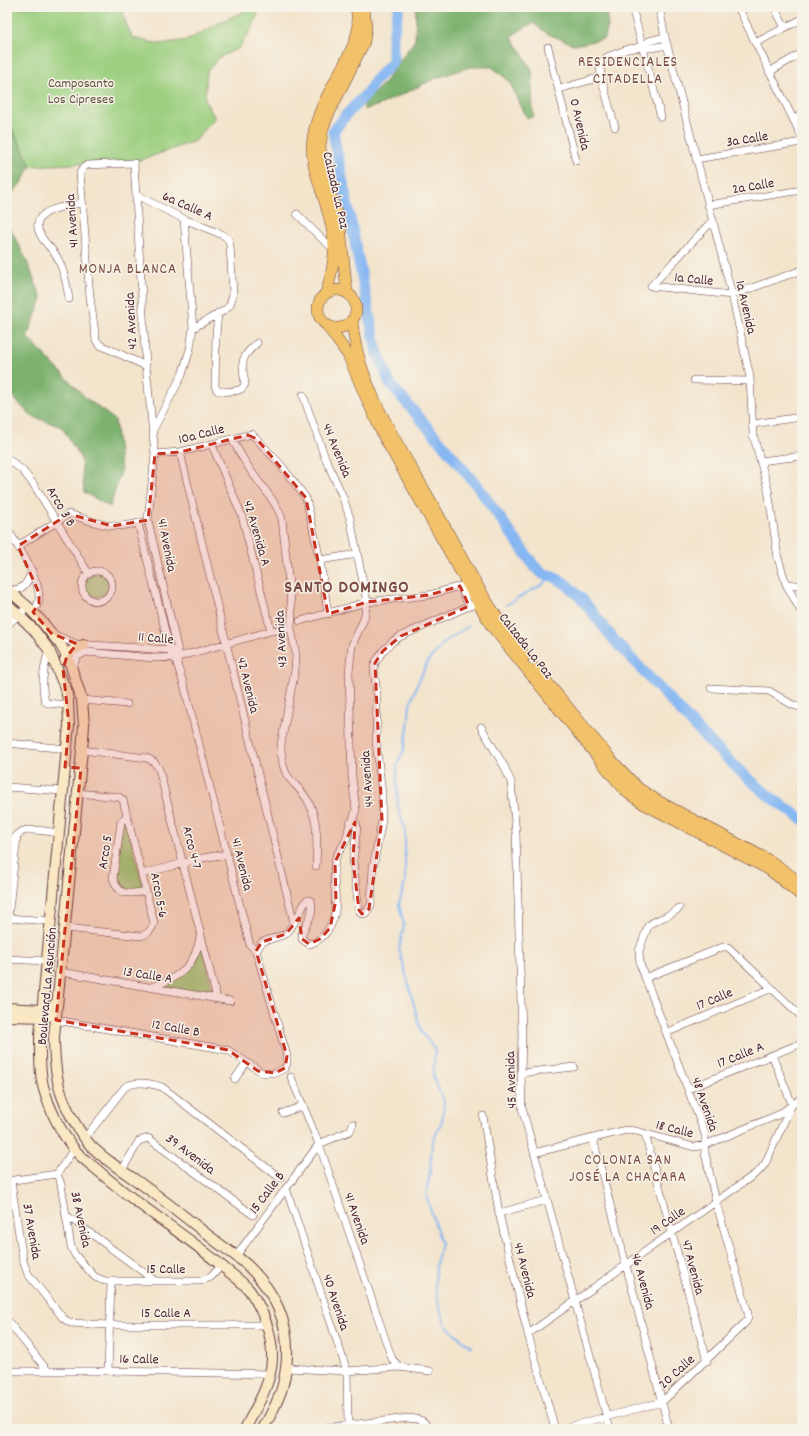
<svg xmlns="http://www.w3.org/2000/svg" width="809" height="1436" font-family="Dekko,sans-serif">
<rect width="100%" height="100%" fill="#f7f3e8"/>
<filter id="ink" filterUnits="userSpaceOnUse"><feTurbulence type="fractalNoise" baseFrequency=".025" numOctaves="2"/><feDisplacementMap in="SourceGraphic" scale="8" xChannelSelector="R" yChannelSelector="G"/><feConvolveMatrix kernelMatrix="1 2 1 2 8 2 1 2 1" color-interpolation-filters="sRGB"/></filter>
<filter id="wash" filterUnits="userSpaceOnUse"><feTurbulence type="fractalNoise" baseFrequency=".012" numOctaves="4" result="noise"/><feDisplacementMap in="SourceGraphic" scale="16" xChannelSelector="R" yChannelSelector="G"/><feGaussianBlur stdDeviation="0.9" result="paint"/><feColorMatrix in="noise" values="0 0 0 0 0 0 0 0 0 0 0 0 0 0 0 0 0 1.4 0 .05"/><feComposite in="paint" operator="in"/></filter>
<g filter="url(#wash)">
<rect width="100%" height="100%" fill="#f3e4cc"/>
<!-- green -->
<path fill="#9ccf80" stroke="#737756" d="M7,7H122L126,24L133,38L159,44L188,40L223,21L253,7H260L253,27L239,48L220,57L207,71L205,101L215,118L195,141L138,161L31,166L7,118Z
M85 585a12 12 0 1 1 24 0a12 12 0 1 1-24 0Z
M126,820L144,890H121L114,878L123,823Z
M202,943L214,996L158,986C184,981 193,966 202,943Z"/>
<!-- forest -->
<path fill="#7db26e" stroke="#64684c" d="M416,7H606L608,27L604,39L575,45L548,34L533,23L511,36L521,51L532,70L533,117L527,118L509,81L492,67H470L434,79L382,104L364,110V104L384,83L415,40Z
M7,118L31,166L22,182L7,200Z
M7,222L26,259L42,299L27,337L86,398L115,420L121,471L110,507L84,492L81,459L62,427L31,416L7,391Z"/>
<g fill="none" stroke-linecap="round" stroke-linejoin="round">
<!-- stream -->
<path stroke="#86b7f2" stroke-width="2" d="M506,605L541,585L553,576
M469,626L446,641L428,661L419,680L410,704L408,728L404,750L397,765V782L398,808L405,830V883L399,904L404,926L399,949L421,1031L435,1050L433,1076L444,1102L442,1121L432,1143L430,1172L426,1195L441,1243L436,1265L435,1283L439,1306L446,1326L471,1347"/>
<!-- river -->
<path stroke="#86b7f2" stroke-width="11" d="M399,7L393,36V62L377,78L367,93L346,115L333,132L376,348L390,384L444,446L478,487L535,567L543,574L553,576L566,584L582,599L614,640L704,736L743,774L769,796L802,819"/>
</g>
</g>
<g filter="url(#ink)">
<g fill="none" stroke-linecap="round" stroke-linejoin="round">
<defs>
<path id="street" d="M632,7L661,117
M659,7L665,37L732,295L750,377L753,434L768,489L778,558L786,584L802,613
M738,7L802,137
M774,7L785,28
M755,43L802,19
M548,47L576,161
M642,47L651,48L667,45
M769,72L802,53
M559,89L601,77
M794,119L802,114
M615,127L601,77L600,65L607,57L628,49L642,47L649,41L665,37
M696,159L802,142
M136,195L184,219L223,235L228,239L230,245L233,294L230,305L225,310L193,328
M708,205L802,190
M297,214L322,239L334,249
M651,286L732,295L802,270
M651,286L713,220
M69,299C67,284 64,270 57,257C53,249 45,244 41,236C26,210 66,206 82,203
M218,313L216,335L215,386L217,390C221,392 236,392 241,389C243,388 244,386 245,384C242,362 239,359 257,343
M694,380L750,381
M752,424L802,417
M153,430L182,375L190,349L193,328L184,219
M232,439C238,450 244,461 251,471C262,487 276,501 282,519L292,613L291,628L296,655L295,670L281,744C281,754 282,766 287,775C293,784 303,791 308,801C319,821 317,844 316,866
M212,445L242,516L271,631
M180,452L294,923
M155,454L180,452L252,434L280,464L306,498L320,560L328,614
M7,458L23,471L34,485L89,574
M760,461L802,456
M138,523L170,650L175,660
M7,529C17,544 45,586 38,604C37,607 35,610 33,612
M18,546L69,514C98,523 111,531 142,522
M320,560L358,554
M82 586a15 15 0 1 1 30 0a15 15 0 1 1-30 0Z
M786,584L797,585L802,587
M8,590C23,591 27,584 32,571
M300,621L367,602L429,595L460,586L469,606
M7,625L28,607
M55,635L76,644L172,650
M49,650C44,666 40,684 45,701L47,703L68,705
M72,668L77,657L86,652L154,658L178,657L271,631L291,628
M711,688L769,691L791,704L802,708
M82,700L127,704
M481,727L504,766L511,782L516,833L522,1034L521,1073L522,1108L610,1429
M7,743L67,749
M82,750L147,758L154,762L159,769L217,999
M7,787L63,791
M127,815L121,822L113,878C119,897 128,894 146,891
M352,822L356,823L357,826L355,847L353,861L359,910L362,914L366,913L371,905L373,867L382,820V794L376,741L377,695L374,669L375,663L383,651L393,641L401,636L469,606L478,604
M7,848C11,843 16,834 23,831C31,828 50,832 59,833
M142,874L203,858L227,854
M7,918L50,921
M8,918L17,836
M66,928L141,936C148,934 152,930 154,923L123,800L119,797L78,793
M256,951L262,942L286,934L294,923L306,901L308,900L311,901C316,918 300,927 302,939L309,944C315,943 320,939 324,935C345,912 330,884 335,860C337,853 341,849 344,844C348,837 348,829 350,823L352,822L356,810L352,777L349,672L352,645L364,619L367,602L350,518L342,495L324,455L303,395
M7,959L47,961
M61,972L230,1001
M645,978L723,947H728L802,1017
M151,987C179,978 195,967 200,937
M56,1020L228,1050L263,1073H275L285,1068L287,1063V1056L256,951L250,945L184,685L177,664L178,657V651L148,520L155,454L146,366L134,163L87,165L83,168L80,173L90,297L96,340L100,345L146,366
M666,1033L772,988
M521,1073L574,1067
M291,1077L319,1144L392,1359L399,1367
M235,1079L246,1063
M688,1089L802,1043
M283,1113L303,1106
M483,1116L499,1213L528,1334L555,1429
M645,1134L707,1361
M85,1138L125,1087C136,1080 150,1083 162,1087L280,1178
M593,1139L669,1429
M534,1153L626,1130L636,1131L694,1147L705,1145L778,1115L802,1098
M122,1170L139,1141L148,1138L253,1215
M57,1174L61,1184L71,1247L75,1255L95,1277L105,1281H201L211,1277L221,1266
M7,1181L57,1174L74,1149
M11,1181L23,1261L28,1274L63,1318L70,1323L109,1325H267
M286,1188L347,1371L348,1426
M499,1213L547,1200
M66,1215L154,1280
M236,1256L319,1144L350,1131L353,1124
M7,1320L47,1370
M528,1334L758,1172L765,1164L792,1104L772,1055
M287,1368L347,1371L399,1367L430,1371
M7,1371H108L270,1374
M108,1371L111,1282
M316,1429L408,1418C417,1419 425,1419 428,1429
M560,1429L662,1402L746,1322L748,1318V1313L716,1202L705,1153V1134L640,964L639,951L648,926C656,918 669,918 679,908"/>
<path id="secondary" d="M7,589L28,607L43,623L60,644L69,660L82,700L84,726L82,750L54,1037C54,1052 55,1067 58,1082C62,1102 77,1130 91,1146C106,1161 126,1173 144,1186C168,1203 190,1221 213,1239C224,1248 236,1255 247,1265C283,1299 295,1340 282,1388C278,1402 270,1416 263,1429
M7,604L34,630L49,650L66,690L68,700L69,725L40,1035C40,1052 39,1070 43,1086C49,1108 60,1131 74,1149C81,1158 92,1165 101,1173C139,1207 184,1233 223,1267C231,1274 243,1282 250,1291C263,1310 273,1336 272,1359C271,1385 256,1407 245,1429
M65,660C69,651 75,648 84,645
M7,1008L42,1010
M7,1016L46,1017L51,1014L55,1004"/>
<path id="primary" d="M318 309a19 19 0 1 1 38 0a19 19 0 1 1-38 0Z
M326,293C329,283 332,273 333,263C336,246 332,225 327,209C321,185 309,164 313,138C317,109 335,83 348,57C352,48 357,38 358,28C358,21 357,14 356,7
M347,293L340,226L322,165L320,146L323,128L328,115L364,42L366,27L364,7
M352,320C357,386 401,449 433,505C461,557 488,610 525,656
M326,324L348,355L365,395L383,435L491,625L618,782L628,793L644,804L770,870L802,896
M536,669L613,762L638,788L658,801L772,862L802,884"/>
</defs>
<!-- street casing -->
<use href="#street" stroke="#633d43" stroke-width="8"/>
<!-- secondary casing -->
<use href="#secondary" stroke="#633d43" stroke-width="12"/>
<!-- primary casing -->
<use href="#primary" stroke="#633d43" stroke-width="12"/>
<!-- street -->
<use href="#street" stroke="#fff" stroke-width="7"/>
<!-- secondary -->
<use href="#secondary" stroke="#fae7c3" stroke-width="10"/>
<!-- primary -->
<use href="#primary" stroke="#f2c26a" stroke-width="11"/>
</g>
</g>
<!-- marked area -->
<path fill="#c8321e" fill-opacity="0.2" stroke="#c8321e" stroke-width="3" stroke-dasharray="8 5" stroke-linejoin="round" d="M248,435L257,439L306,498L328,614L367,602L429,595L460,586L469,606L401,636L383,651L375,663L382,820L369,909L362,914L359,910L353,861L355,822L335,862L336,900L330,928L320,939L309,944L302,939L299,918L286,934L262,942L256,951L287,1056L285,1068L275,1073L258,1071L228,1050L56,1020L81,768L65,767L69,725L63,669L67,656L77,644L51,633L33,612L39,604V593L18,546L69,514L112,526L148,520L155,454L180,452Z"/>
<g text-anchor="middle" stroke-width="3" stroke-linejoin="round" paint-order="stroke">
<!-- park labels -->
<g font-size="14" fill="#635444" stroke="#f7f3e8">
<text x="81" y="87">Camposanto<tspan x="81" dy="16">Los Cipreses</tspan></text>
</g>
<!-- street labels -->
<g font-size="14" fill="#4a1f2b" stroke="#f7f3e8">
<text transform="translate(581 124) rotate(77)" y="5">0 Avenida</text>
<text transform="translate(747 138) rotate(-9)" y="5">3a Calle</text>
<text transform="translate(753 185) rotate(-9)" y="5">2a Calle</text>
<text transform="translate(337 190) rotate(77)" y="5">Calzada La Paz</text>
<text transform="translate(188 205) rotate(24)" y="5">6a Calle A</text>
<text transform="translate(71 221) rotate(-94)" y="5">41 Avenida</text>
<text transform="translate(694 278) rotate(6)" y="5">1a Calle</text>
<text transform="translate(747 307) rotate(77)" y="5">1a Avenida</text>
<text transform="translate(130 321) rotate(-93)" y="5">42 Avenida</text>
<text transform="translate(201 433) rotate(-14)" y="5">10a Calle</text>
<text transform="translate(338 450) rotate(68)" y="5">44 Avenida</text>
<text transform="translate(62 506) rotate(59)" y="5">Arco 3 B</text>
<text transform="translate(258 533) rotate(74)" y="5">42 Avenida A</text>
<text transform="translate(168 545) rotate(79)" y="5">41 Avenida</text>
<text transform="translate(156 637) rotate(5)" y="5">11 Calle</text>
<text transform="translate(280 639) rotate(-93)" y="5">43 Avenida</text>
<text transform="translate(527 645) rotate(52)" y="5">Calzada La Paz</text>
<text transform="translate(249 685) rotate(76)" y="5">42 Avenida</text>
<text transform="translate(366 779) rotate(-94)" y="5">44 Avenida</text>
<text transform="translate(193 847) rotate(76)" y="5">Arco 4-7</text>
<text transform="translate(104 852) rotate(-81)" y="5">Arco 5</text>
<text transform="translate(243 864) rotate(76)" y="5">41 Avenida</text>
<text transform="translate(160 895) rotate(79)" y="5">Arco 5-6</text>
<text transform="translate(148 974) rotate(9)" y="5">13 Calle A</text>
<text transform="translate(46 986) rotate(-85)" y="5">Boulevard La Asunción</text>
<text transform="translate(714 998) rotate(-23)" y="5">17 Calle</text>
<text transform="translate(176 1027) rotate(10)" y="5">12 Calle B</text>
<text transform="translate(740 1054) rotate(-22)" y="5">17 Calle A</text>
<text transform="translate(510 1080) rotate(-92)" y="5">45 Avenida</text>
<text transform="translate(706 1104) rotate(71)" y="5">48 Avenida</text>
<text transform="translate(675 1128) rotate(14)" y="5">18 Calle</text>
<text transform="translate(191 1153) rotate(37)" y="5">39 Avenida</text>
<text transform="translate(266 1192) rotate(-53)" y="5">15 Calle B</text>
<text transform="translate(358 1218) rotate(71)" y="5">41 Avenida</text>
<text transform="translate(82 1219) rotate(78)" y="5">38 Avenida</text>
<text transform="translate(667 1220) rotate(-35)" y="5">19 Calle</text>
<text transform="translate(33 1231) rotate(80)" y="5">37 Avenida</text>
<text transform="translate(694 1267) rotate(75)" y="5">47 Avenida</text>
<text x="166" y="1273">15 Calle</text>
<text transform="translate(526 1270) rotate(76)" y="5">44 Avenida</text>
<text transform="translate(644 1281) rotate(75)" y="5">46 Avenida</text>
<text transform="translate(337 1302) rotate(72)" y="5">40 Avenida</text>
<text x="166" y="1317">15 Calle A</text>
<text transform="translate(139 1358) rotate(1)" y="5">16 Calle</text>
<text transform="translate(676 1371) rotate(-42)" y="5">20 Calle</text>
</g>
<!-- neighbourhood labels -->
<g font-size="15" letter-spacing="1" fill="#7b4c45" stroke="#f7f3e8">
<text x="628" y="66">RESIDENCIALES<tspan x="628" dy="17">CITADELLA</tspan></text>
<text x="128" y="273">MONJA BLANCA</text>
<text x="628" y="1164">COLONIA SAN<tspan x="628" dy="17">JOSÉ LA CHACARA</tspan></text>
</g>
<!-- district labels -->
<g font-size="18" font-weight="bold" letter-spacing="1" fill="#7b4c45" stroke="#f7f3e8">
<text x="347" y="592">SANTO DOMINGO</text>
</g>
</g>
<!-- margin -->
<rect width="809" height="1436" fill="none" stroke="#f7f3e8" stroke-width="24"/>
</svg>
